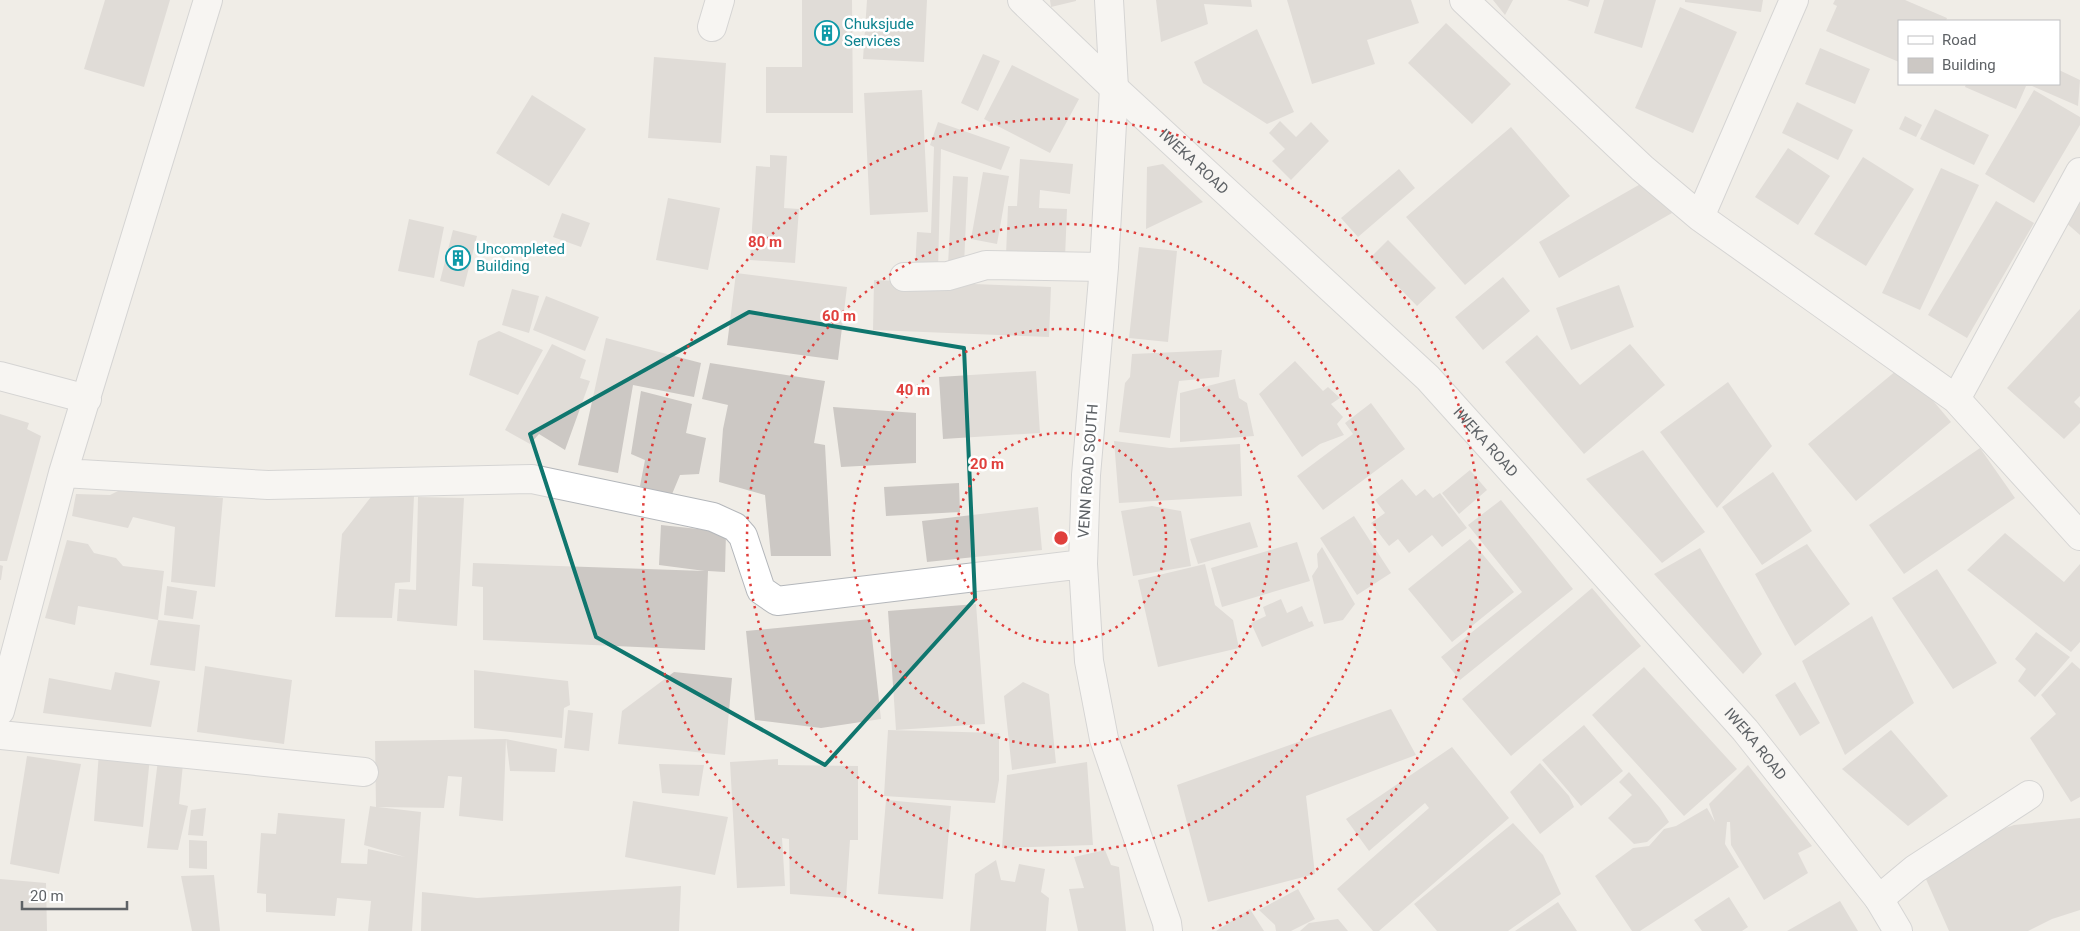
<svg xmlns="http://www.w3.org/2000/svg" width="2080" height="931" font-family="Roboto,sans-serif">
<rect width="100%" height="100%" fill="#f0ede7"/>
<!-- building -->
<path fill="#ccc8c4" d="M105,0H170L144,87L84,69Z
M802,0H852L853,113H766V67H802Z
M867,0H927L924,62L863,59Z
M1050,0H1076V1L1051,7Z
M1156,0H1251L1252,7L1204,4L1208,24L1161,42Z
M1287,0H1411L1419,23L1367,40L1375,64L1312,84Z
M1493,0H1513L1505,15Z
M1567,0H1590L1588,7Z
M1604,0H1656L1642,48L1594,33Z
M1685,0H1763L1761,12L1685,2Z
M1835,0H1905L1947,18L1946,21H1899V62L1826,31L1837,6L1833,4Z
M1680,7L1737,32L1693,133L1635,108Z
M1446,23L1511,84L1472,124L1408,63Z
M1257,29L1294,112L1267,124L1203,83L1194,62Z
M1820,48L1870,69L1855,104L1805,84Z
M983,54L1000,61L978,111L961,103Z
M654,57L726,63L721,143L648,138Z
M1012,65L1079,99L1050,153L984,119Z
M2059,70L2080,80L2078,106L2032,86H2026L2016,109L1965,87L1966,84H2059Z
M922,90L928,212L870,215L864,93Z
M2034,90L2080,117V125L2034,203L1985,174Z
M532,95L586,129L549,186L496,153Z
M1797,102L1853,130L1838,160L1782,133Z
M1935,109L1989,135L1974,165L1920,139Z
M1905,116L1922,125L1916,137L1899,129Z
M1280,121L1296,137L1311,122L1329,141L1291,180L1272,161L1285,149L1269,133Z
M938,122L1010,147L1001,170L941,149L938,272L915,270L917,232L931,233L934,147L930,145Z
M1511,127L1570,196L1465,285L1406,217Z
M1788,148L1830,176L1798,225L1755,197Z
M770,155L787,156L784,208L799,209L795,263L750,260L756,166L770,167Z
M1863,157L1914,189L1866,266L1814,234Z
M1020,159L1073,164L1070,194L1040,190L1039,208L1067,209L1065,258L1006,255L1008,206H1017Z
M1163,164L1203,202L1146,229L1147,167Z
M1941,168L1979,185L1920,310L1882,293Z
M1399,169L1415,188L1358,237L1341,218Z
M983,172L1009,176L997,244L971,239Z
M953,176L968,177L964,265L948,264Z
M1651,178L1672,213L1559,278L1539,242Z
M668,198L720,208L708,270L656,260Z
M1996,201L2034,223L1967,338L1928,315Z
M2080,203V235L2064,221Z
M562,213L590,223L581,247L553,237Z
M409,219L444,227L434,278L398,271Z
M453,230L477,236L464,287L440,281Z
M1388,240L1436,288L1417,306L1370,258Z
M1139,247L1177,251L1168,342L1129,338Z
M736,273L847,287L838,360L727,345Z
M1503,277L1530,311L1483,350L1455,317Z
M874,280L1051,287L1049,337L873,330Z
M1619,285L1634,327L1571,350L1556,308Z
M512,289L539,296L529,333L502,325Z
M546,296L599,317L585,351L533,330Z
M2080,309V396L2074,402L2080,408V423L2064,439L2007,388Z
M499,331L543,350L518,395L469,375L478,341Z
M1537,335L1580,385L1630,344L1665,385L1584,454L1505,362Z
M606,338L701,363L694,397L633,385L618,473L578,465Z
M552,344L586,360L580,378L590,381L565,450L539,434L530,444L505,430Z
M1222,350L1219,377L1179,381L1170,438L1119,432L1125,383L1130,377L1132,354Z
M1295,361L1323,391L1328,387L1340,398L1331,404L1343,417L1337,424L1344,435L1320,444L1302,457L1259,394Z
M710,363L825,381L814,443L825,445L831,556H771L765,495L719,482L723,429L728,405L702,399Z
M1903,365L1951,422L1856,501L1808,444Z
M1036,371L1040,433L943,439L939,377Z
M1235,379L1239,398L1247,403L1254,436L1180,442V393Z
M1728,382L1772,446L1717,508L1660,432Z
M641,391L692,404L686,433L706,438L699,474L680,475L670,499L640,486L645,460L631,454Z
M1371,403L1405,449L1323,510L1297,476L1353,434L1345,423Z
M833,407L916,413V463L841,467Z
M0,414L29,423L27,429L41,436L7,561H0Z
M1114,441L1170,448L1240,444L1242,496L1119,503Z
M1980,448L2015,498L1904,574L1869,525Z
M1643,450L1705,532L1662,563L1586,479Z
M1470,470L1487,490L1459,514L1442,493Z
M1773,472L1812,531L1762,565L1722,507Z
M1402,479L1416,496L1425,489L1433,498L1440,493L1467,528L1442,547L1432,535L1409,553L1398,539L1389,546L1371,523L1385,513L1375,500Z
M959,483L960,512L886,516L884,487Z
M128,486L223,498L215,587L171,582L175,527L133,517L128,528L72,516L76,494L110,495Z
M374,493L414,496L410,582L395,583L392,618L335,617L342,534Z
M418,497L464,498L457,626L397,621L399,589L416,590Z
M1501,500L1573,589L1460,680L1441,657L1522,592L1468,525Z
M1152,506L1181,511L1191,566L1133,576L1121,511Z
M1038,507L1042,550L927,562L922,521Z
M1354,516L1391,573L1357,595L1320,538Z
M1250,522L1258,547L1198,564L1190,539Z
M661,525L726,532L725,572L708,571L705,650L483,640V587L472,586L473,563L705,571L659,565Z
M2005,533L2064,582L2080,564V642L2071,652L1967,570Z
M1470,539L1514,592L1452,642L1408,589Z
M67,540L88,544L94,553L116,558L123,566L164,571L158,620L200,625L195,671L150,665L158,620L78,606L75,625L45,618Z
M1297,542L1310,581L1222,607L1211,568Z
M1807,544L1850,604L1795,646L1755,574Z
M1322,547L1355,604L1343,620L1324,624L1312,576L1318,567L1317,554Z
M1700,548L1762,654L1743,674L1654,574Z
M1205,564L1215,605L1233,620L1239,648L1158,667L1138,580Z
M0,565L3,566L1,580H0Z
M1937,569L1997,663L1953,689L1892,598Z
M167,586L197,591L193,619L164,615Z
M1592,588L1641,646L1511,756L1462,699Z
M1281,599L1287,613L1302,606L1309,622L1312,621L1314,626L1262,647L1251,623L1266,616L1263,607Z
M976,604L985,724L896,730L888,611Z
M1872,616L1914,703L1845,755L1802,661Z
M870,619L881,719L821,728L755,720L746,631Z
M2036,632L2070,657L2035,697L2018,681L2026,669L2015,659Z
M2072,662L2080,669V797L2071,802L2030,738L2056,714L2041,695Z
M205,666L292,680L284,744L197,732Z
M1644,667L1737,769L1684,816L1592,715Z
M474,670L568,681L570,705L564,708L562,738L474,728Z
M115,672L160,681L151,727L43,713L49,678L111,690Z
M674,672L732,678L725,755L618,744L622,711Z
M1023,682L1049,694L1056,763L1012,770L1004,696Z
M1795,682L1820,723L1800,736L1775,695Z
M1391,709L1416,755L1306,796L1315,874L1208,902L1177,785Z
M568,710L593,713L589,751L564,748Z
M1584,725L1623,771L1581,806L1542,760Z
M888,730L999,733V780L995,803L884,796Z
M1891,730L1948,796L1908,826L1842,769Z
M506,739L557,749L555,772L510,771Z
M506,739L503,821L459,816L462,777L448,776L444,808L378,807L421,812L412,931H368L371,901L337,898L335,916L266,912V894L257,893L261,833L276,834L278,813L345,819L341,863L367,864L368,849L405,857L364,845L370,806L376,807L375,741Z
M1452,747L1509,818L1379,931H1373L1337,889L1429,808L1425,803L1369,851L1346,819Z
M99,752L150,757L143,827L94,821Z
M27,756L81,764L59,874L10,864Z
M778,759V765L858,766V840H850L846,898L790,894L789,839L782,838L785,886L737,888L730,762Z
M158,760L183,764L179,804L188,806L178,850L147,848Z
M1087,762L1093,845L1002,848L1007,775Z
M1540,763L1569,796L1574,807L1540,834L1510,792Z
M659,764L704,765L699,796L662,793Z
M1748,765L1812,846L1798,853L1808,873L1764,900L1731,845L1730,822H1727L1725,844L1739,867L1640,931H1632L1595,876L1633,848L1649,846L1664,829L1676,826L1707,808L1715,822L1709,804Z
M1629,772L1660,808L1669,822L1647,842L1634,844L1608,818L1632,795L1619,782Z
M886,800L951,806L943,899L878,894Z
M633,801L728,817L715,875L625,857Z
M206,808L203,836L188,835L191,810Z
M2080,818V910L2052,919L2028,931H1949L1917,859L2014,825Z
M1513,823L1543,855L1561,894L1508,931H1437L1414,904Z
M189,840L207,841V869L189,868Z
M1105,850L1111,865L1119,867L1126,931H1078L1069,889L1084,888L1074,857Z
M996,860L1001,880L1015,882L1019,864L1045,869L1041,892L1049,898L1046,931H970L975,874Z
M214,875L220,931H192L181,876Z
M0,879L46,883L47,931H0Z
M681,886L679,931H421L422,892L477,898Z
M1298,889L1315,919L1291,931H1276L1275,925L1259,910Z
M1729,897L1748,927L1742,931H1702L1694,920Z
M1840,901L1858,931H1787Z
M1558,902L1577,931H1515Z
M1250,909L1264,931H1216Z
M1338,919L1348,931H1300L1309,923Z"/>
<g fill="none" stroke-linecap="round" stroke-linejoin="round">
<defs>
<path id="street" d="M1109,0L1114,88L1104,267L1086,475L1083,564L1089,661L1104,739L1167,923L1168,931
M1464,0L1642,168L1700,217L1956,399L2080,536
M712,27L720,0
M1700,217L1794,0
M904,277L948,276L986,265L1104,267
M0,376L87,399
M1956,399L2080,172
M63,473L268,485L532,479L713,517L735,527L743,536L761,590L777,601L1083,564
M0,711L63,473L208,0
M0,735L364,772
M1879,899L1915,869L2029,795"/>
<g id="secondary">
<path id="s1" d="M1022,0L1114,88L1428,378L1745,730L1879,899L1898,931"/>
</g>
</defs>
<!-- street casing -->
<use href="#street" stroke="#b4b7bb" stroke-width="30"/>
<!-- secondary casing -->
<use href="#secondary" stroke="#b5b9bd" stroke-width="30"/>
<!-- street -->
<use href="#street" stroke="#fff" stroke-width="28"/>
<!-- secondary -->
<use href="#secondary" stroke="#fff" stroke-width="28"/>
</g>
<!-- marked area -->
<path d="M0 0H2080V931H0ZM749,312L964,348L975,599L825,765L596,637L530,434Z" fill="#f0ede7" fill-opacity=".55" fill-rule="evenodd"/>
<path fill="none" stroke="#0f766e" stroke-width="4" stroke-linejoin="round" d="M749,312L964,348L975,599L825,765L596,637L530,434Z"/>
<!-- distance rings -->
<g fill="none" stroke="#e0403d" stroke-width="2.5" stroke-dasharray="2.5 5">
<circle cx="1061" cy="538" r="105"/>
<circle cx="1061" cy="538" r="209"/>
<circle cx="1061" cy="538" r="314"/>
<path d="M914 930A419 419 0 1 1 1208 930"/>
</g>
<!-- icons -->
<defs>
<symbol id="building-ring" viewBox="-11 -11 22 22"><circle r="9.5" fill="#fff" stroke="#0f9aa8" stroke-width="1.5"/><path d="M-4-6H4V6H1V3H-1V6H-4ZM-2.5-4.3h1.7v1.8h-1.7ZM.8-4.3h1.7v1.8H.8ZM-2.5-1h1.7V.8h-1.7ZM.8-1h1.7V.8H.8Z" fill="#0f9aa8"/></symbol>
</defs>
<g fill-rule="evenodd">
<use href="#building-ring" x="813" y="19" width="28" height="28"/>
<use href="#building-ring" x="444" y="244" width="28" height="28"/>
</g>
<g text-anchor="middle" stroke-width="5" stroke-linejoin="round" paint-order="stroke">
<!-- culture labels -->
<g font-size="15" fill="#0d838f" stroke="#fff" text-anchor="start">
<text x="844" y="29">Chuksjude<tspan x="844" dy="17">Services</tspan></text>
<text x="476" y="254">Uncompleted<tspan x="476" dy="17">Building</tspan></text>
</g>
<!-- street labels -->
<g font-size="15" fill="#5e6266" stroke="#fff">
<text dy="5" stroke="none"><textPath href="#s1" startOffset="236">IWEKA ROAD</textPath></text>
<text dy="5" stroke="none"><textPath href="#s1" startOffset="641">IWEKA ROAD</textPath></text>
<text transform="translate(1088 471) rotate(-86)" y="5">VENN ROAD SOUTH</text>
<text dy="5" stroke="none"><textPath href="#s1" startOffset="1046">IWEKA ROAD</textPath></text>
</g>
</g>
<circle cx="1061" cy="538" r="8" fill="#e0403d" stroke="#fff" stroke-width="2.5"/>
<g font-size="15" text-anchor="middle" font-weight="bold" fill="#e0403d" stroke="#fff" stroke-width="5" stroke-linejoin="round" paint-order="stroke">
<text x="765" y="247">80 m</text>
<text x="839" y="321">60 m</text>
<text x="913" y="395">40 m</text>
<text x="987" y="469">20 m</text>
</g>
<!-- legend -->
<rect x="1898" y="20" width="162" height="65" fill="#ffffff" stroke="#bfc0c2"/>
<rect x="1908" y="36" width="25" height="8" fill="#ffffff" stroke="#bfc0c2"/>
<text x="1942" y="45" font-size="15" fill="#5e6266">Road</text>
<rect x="1908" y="58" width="25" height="15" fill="#ccc8c4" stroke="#bfc0c2"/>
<text x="1942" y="70" font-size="15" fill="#5e6266">Building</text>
<!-- scale -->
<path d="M22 901v8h105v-8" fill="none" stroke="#5e6266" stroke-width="2.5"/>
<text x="30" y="901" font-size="15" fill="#5e6266" stroke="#ffffff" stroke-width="4" paint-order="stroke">20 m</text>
</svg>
